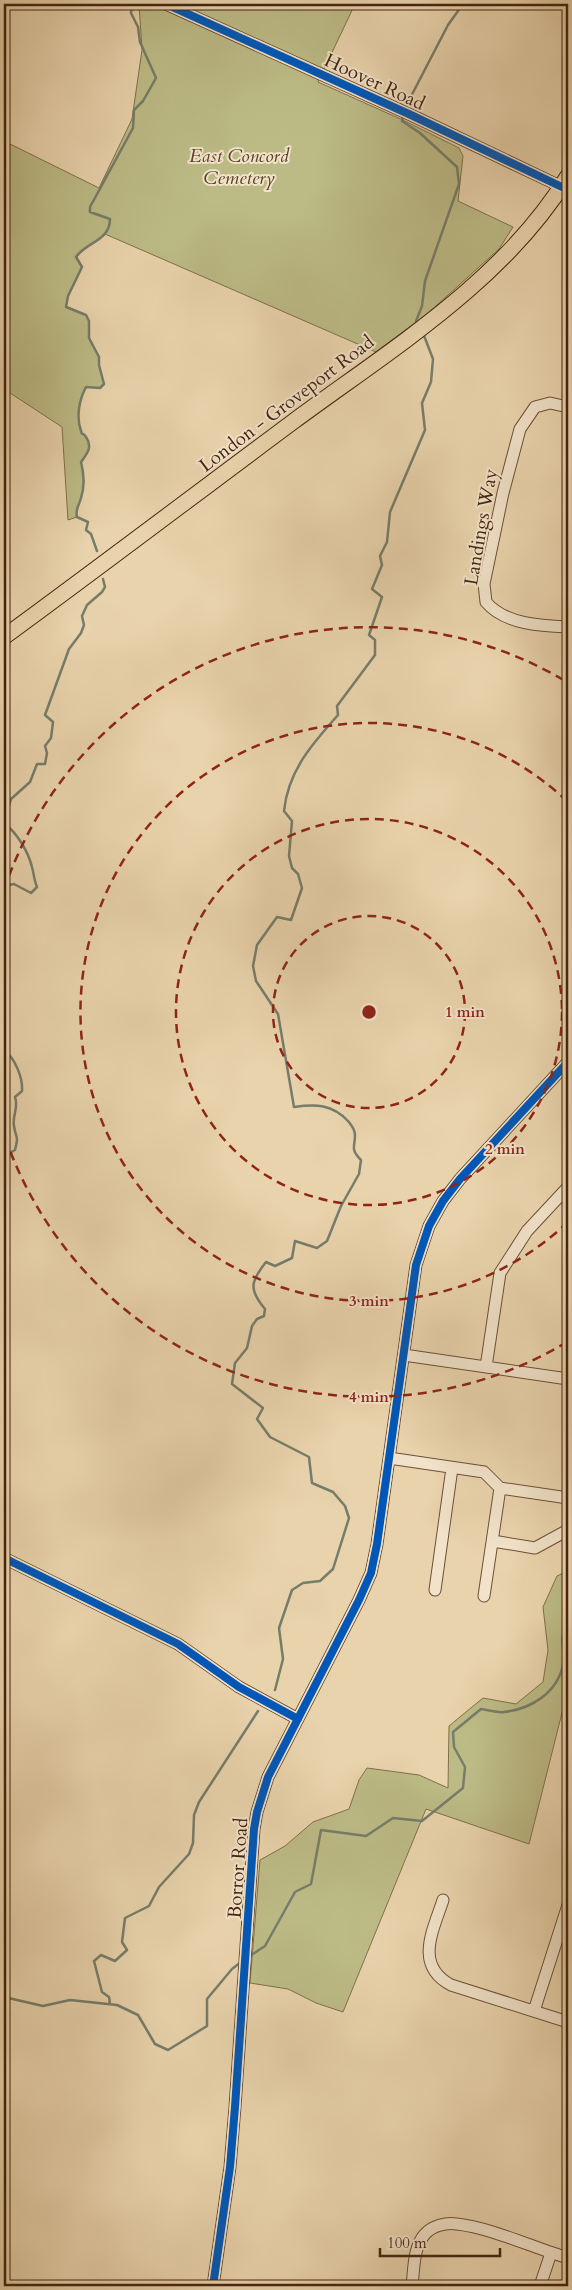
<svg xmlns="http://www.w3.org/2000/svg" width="572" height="2290" font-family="Cardo,serif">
<rect width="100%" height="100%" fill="#e9d3ac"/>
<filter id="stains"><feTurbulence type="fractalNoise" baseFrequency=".004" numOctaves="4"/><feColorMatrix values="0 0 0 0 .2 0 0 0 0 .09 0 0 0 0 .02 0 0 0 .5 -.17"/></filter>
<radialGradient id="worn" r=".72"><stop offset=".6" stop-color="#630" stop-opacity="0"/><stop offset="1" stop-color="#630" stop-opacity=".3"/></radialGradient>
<!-- green -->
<path fill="#bcbb86" stroke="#80704a" d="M139,4H355L318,82L405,121L459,148L463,156L458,201L513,227L499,249L427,314L376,352L105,234C97,243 83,246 77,257L82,267L68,296L66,306L86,315L89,321V338L99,357V365L104,384L100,388L86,387C79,400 76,417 81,431C83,437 82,431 86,437C93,447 87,454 81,462C84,474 85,486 81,498C79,506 75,509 77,517L68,520L62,427L4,389V141L99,188L132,119L142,50Z
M568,1571V1689L529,1844L426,1809L343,2012L316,2003L288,1989L250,1983L260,1860L285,1846L313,1822L349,1809L359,1780L367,1768L419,1775L448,1788L449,1726L483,1698L516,1704L543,1682L548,1650L543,1607L557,1576Z"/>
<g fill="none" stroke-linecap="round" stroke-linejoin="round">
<!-- stream -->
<path stroke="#767d6b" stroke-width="2.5" d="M406,106L448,25L463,4
M403,117L402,121L420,133L457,167L459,184L425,281L422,306L416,321L418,325
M97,551L91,534L86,530L88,522L77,517C75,509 79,506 81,498C85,486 84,474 81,462C87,454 93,447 86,437C82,431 83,437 81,431C76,417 79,400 86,387L100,388L104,384L99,365V357L89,338V321L86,315L66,307L68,296L82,267L76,257C86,242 110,241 110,219L90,212V207L133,128L134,110L143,101L156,78L140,42L138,27L131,13L132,4
M4,886L14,884L31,893L37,887C34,880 34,874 32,867C28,851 17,833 4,823L11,799L30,782L37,764H45L47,753L45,746L51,738L53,722L45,715L69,649L81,633L84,625L82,616L87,605L102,592L105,587L103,579
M4,1050C15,1058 23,1078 22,1091L15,1097C19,1108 12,1115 14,1126C16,1140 19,1134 15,1150L4,1156
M275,1690L283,1659L279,1628L292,1590L303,1583L320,1581L333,1569L349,1518L345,1506L333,1492L312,1483L309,1457L270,1437L257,1419L263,1408L232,1384L235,1363L247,1348L252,1326L257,1319L264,1316L265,1309C248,1289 251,1281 266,1262L275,1266L292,1258L295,1241L317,1248L327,1241L341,1206L359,1174L361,1160C350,1149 355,1147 355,1135C355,1129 351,1125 348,1121C332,1104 316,1104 294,1107L278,1014L256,981L253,966L257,945L277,917L291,920L302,888L298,874L292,868L289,856L292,821L284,811C288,771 312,744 338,715L337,706L375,655V640L369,635L382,597L372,589L382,565L380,556L387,542L390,512L425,430L422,403L431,382L433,359L423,333
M250,1956L265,1946L295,1892L311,1884L321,1830L366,1836L393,1818L422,1821L463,1788L465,1767L454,1747L453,1732L481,1709C488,1710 497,1713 504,1712C531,1709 557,1693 563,1665C566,1647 557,1641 568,1624
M4,1997L43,2006L70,2000L117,2005L138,2015L155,2044L168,2050L207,2026V1999L232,1969L241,1962
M110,2004L109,1997L102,1992L94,1961L101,1955L115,1961L127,1950L122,1942L125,1918L149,1906L159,1887L189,1854L193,1843L194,1815L199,1802L258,1711"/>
<defs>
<path id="minor" d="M166,4L411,115L562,187
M568,407L550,403L535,407L520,429L503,493L484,584L486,602C504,624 541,626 568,627
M404,1355L568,1379
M486,1367L500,1273L527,1231L568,1187
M389,1458L484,1472L500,1488L568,1498
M493,1541L535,1548L568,1530
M4,1558L178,1644L239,1687L298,1719
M435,1590L452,1468
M484,1596L500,1488
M443,1900C433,1931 414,1965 451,1985L568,2022
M534,2011L568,1905
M213,2286L230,2167L235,2107L254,1829L257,1812L268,1777L359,1600L371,1573L377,1544L416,1265L429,1226L443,1201L460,1179L568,1062
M412,2286C414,2270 413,2247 425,2234C432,2226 446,2222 457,2224C492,2228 534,2248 568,2258
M540,2286L551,2253"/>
<path id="major" d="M4,637C101,566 197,493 294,421C390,350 505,280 568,176"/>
</defs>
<!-- minor casing -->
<use href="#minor" stroke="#6d5036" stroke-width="13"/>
<!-- major casing -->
<use href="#major" stroke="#44240f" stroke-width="17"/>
<!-- minor -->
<use href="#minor" stroke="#f1e2c9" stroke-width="11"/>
<!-- major -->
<use href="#major" stroke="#e9d3ac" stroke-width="15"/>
<defs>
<path id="cycleway" d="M166,4L411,115L562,187
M4,1558L178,1644L239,1687L298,1719
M213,2286L230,2167L235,2107L254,1829L257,1812L268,1777L359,1600L371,1573L377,1544L416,1265L429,1226L443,1201L460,1179L568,1062"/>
</defs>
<!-- cycleway casing -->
<use href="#cycleway" stroke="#f1e2c9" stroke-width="11"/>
<!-- cycleway -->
<use href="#cycleway" stroke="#0057b8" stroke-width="8"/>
</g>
<!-- distance rings -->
<g fill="none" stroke="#8f2418" stroke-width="2.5" stroke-dasharray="9 6">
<circle cx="369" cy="1012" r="96"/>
<circle cx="369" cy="1012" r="193"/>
<path d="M568 1222A289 289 0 1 1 568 802"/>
<path d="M567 1342A385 385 0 0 1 4 1134M4 890A385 385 0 0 1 567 682"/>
</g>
<g text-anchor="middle" stroke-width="4" stroke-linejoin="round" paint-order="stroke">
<!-- street labels -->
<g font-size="19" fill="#44240f" stroke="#f1e2c9">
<text transform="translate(375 81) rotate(25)" y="7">Hoover Road</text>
<text transform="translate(286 403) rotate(-37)" y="7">London - Groveport Road</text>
<text transform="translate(480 527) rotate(-80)" y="7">Landings Way</text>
<text transform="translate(237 1868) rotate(-86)" y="7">Borror Road</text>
</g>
<!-- park labels -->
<g font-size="19" font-style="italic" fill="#5c4227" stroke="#f1e2c9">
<text x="239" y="162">East Concord<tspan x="239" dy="22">Cemetery</tspan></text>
</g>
</g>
<circle cx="369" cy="1012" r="8" fill="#8f2418" stroke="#f1e2c9" stroke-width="2.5"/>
<g font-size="15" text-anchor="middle" font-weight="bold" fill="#8f2418" stroke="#f1e2c9" stroke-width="4" stroke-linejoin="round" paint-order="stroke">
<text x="465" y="1017">1 min</text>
<text x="505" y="1154">2 min</text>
<text x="369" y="1306">3 min</text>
<text x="369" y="1402">4 min</text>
</g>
<!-- margin -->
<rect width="572" height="2290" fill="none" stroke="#e9d3ac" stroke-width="20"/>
<rect x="5" y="5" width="562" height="2280" fill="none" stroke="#44240f" stroke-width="2.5"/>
<rect x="10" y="10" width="552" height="2270" fill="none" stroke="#44240f"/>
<!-- scale -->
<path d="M380 2248v8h120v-8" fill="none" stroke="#44240f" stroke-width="2.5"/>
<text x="387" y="2248" font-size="15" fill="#44240f" stroke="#f1e2c9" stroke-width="4" paint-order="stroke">100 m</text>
<rect width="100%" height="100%" filter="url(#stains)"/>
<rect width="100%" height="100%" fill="url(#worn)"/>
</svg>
